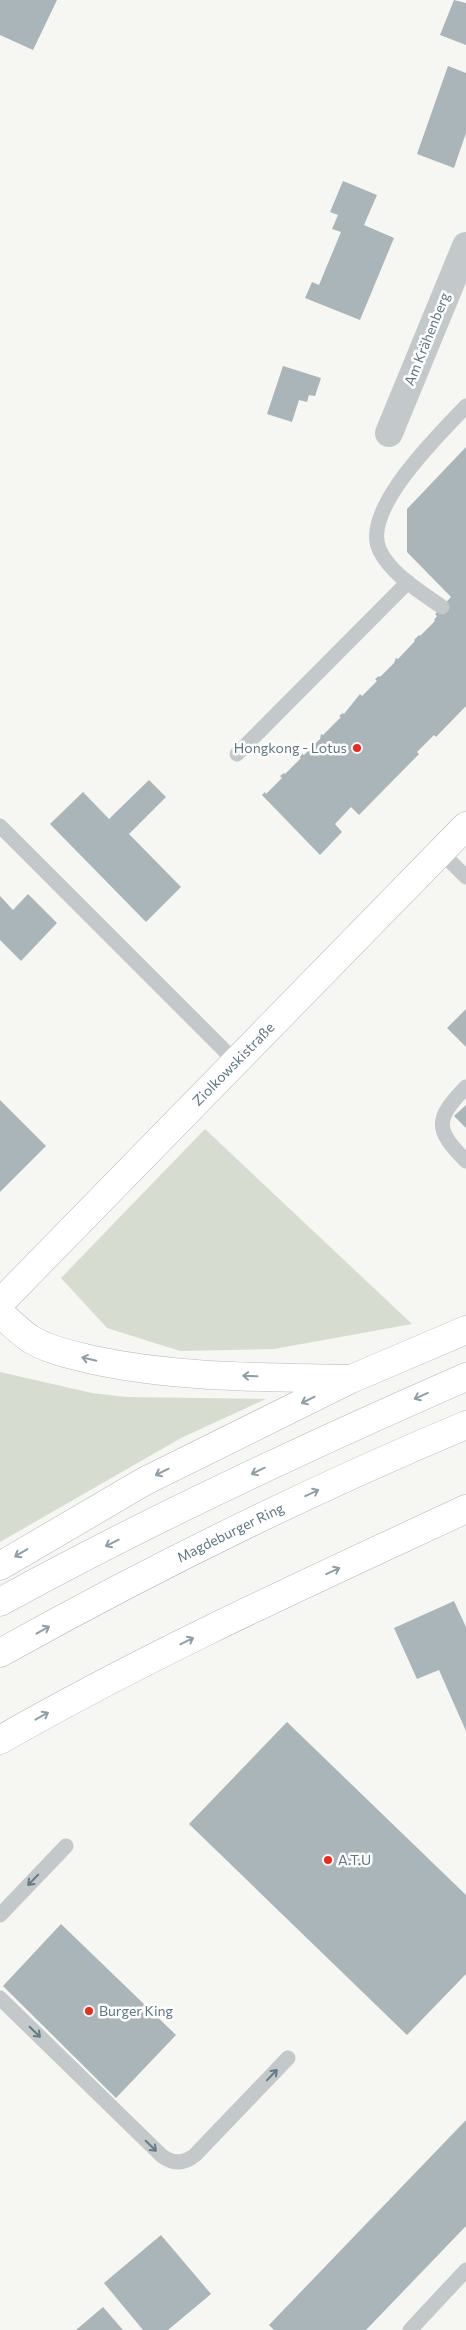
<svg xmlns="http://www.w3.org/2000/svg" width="466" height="2330" font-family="Commissioner,sans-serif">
<rect width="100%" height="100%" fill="#f6f6f2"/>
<!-- green -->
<path fill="#d7dcd1" d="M205,1129L412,1324L274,1349L180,1351L107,1328L61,1278Z
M0,1372L92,1393L126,1397L266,1399L181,1438L0,1542Z"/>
<!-- building -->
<path fill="#a9b5b8" d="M0,0H57L33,50L0,35Z
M454,0L466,3V45L440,35Z
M448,66L466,73V133L454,168L417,154Z
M343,181L377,195L364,225L394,238L360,320L305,298L312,282L319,285L341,232L332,229L338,215L330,212Z
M283,366L321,378L315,396L309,395L307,402L299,400L292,422L267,414Z
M466,447V706L436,737L434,735L417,752L419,754L359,815L351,807L335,824L342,832L320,855L262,795L265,792L266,794L282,778L280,776L284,773L285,774L301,758L299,757L302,754L304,755L320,739L321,734L323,735L341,717L339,716L343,713L344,714L360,694L362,696L377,681L375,679L379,676L380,677L394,663L396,658L398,659L415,641L414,640L419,635L420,636L435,621L434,620L437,616L435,614L451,597L407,552V509Z
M149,780L166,797L129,834L181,887L146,922L50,824L83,792L109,819Z
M28,894L57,923L21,961L0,940V896L13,910Z
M466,1009V1047L447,1028Z
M0,1100L46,1146L0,1192Z
M466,1105V1128L454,1116Z
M454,1601L466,1627V1731L439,1670L417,1679L394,1628Z
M287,1722L466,1895V1974L407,2035L189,1824Z
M61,1924L176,2035L116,2098L3,1986Z
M466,2120V2226L366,2330H274L269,2325Z
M161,2235L211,2294L168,2330H143L104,2283Z
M103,2307L123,2330H76Z"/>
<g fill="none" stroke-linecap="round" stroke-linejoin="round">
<defs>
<g id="secondary">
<path id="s1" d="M0,1303L466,826"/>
</g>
<g id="highway">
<path d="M0,1313C9,1321 19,1331 29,1338C47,1350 73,1355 93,1360C177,1378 262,1377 347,1379"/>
<path d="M0,1566L145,1481L351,1379L466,1330"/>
<path d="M0,1602C151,1519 308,1446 466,1377"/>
<path id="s2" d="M0,1653C151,1569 306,1492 466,1425"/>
<path d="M0,1740C150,1654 309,1582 466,1509"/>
</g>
</defs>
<!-- secondary casing -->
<use href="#secondary" stroke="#b2bbbe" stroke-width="29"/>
<!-- highway casing -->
<use href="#highway" stroke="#b3b9bb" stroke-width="29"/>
<!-- lane -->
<path stroke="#c3c8cb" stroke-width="15" d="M442,607C421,592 392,575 380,551C359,511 441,433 466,406
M237,754L408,582
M0,826L236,1062
M441,852L466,877
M466,1087C435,1119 434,1129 466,1161
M0,1915L66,1846
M0,1998L162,2156C173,2164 184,2164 195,2155L288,2058
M410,2330L466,2270"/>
<!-- street -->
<path stroke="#c3c8cb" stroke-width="28" d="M389,433L466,246"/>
<!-- secondary -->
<use href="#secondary" stroke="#fff" stroke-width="28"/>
<!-- highway -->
<use href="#highway" stroke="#fff" stroke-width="28"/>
</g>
<!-- one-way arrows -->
<defs><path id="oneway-shaft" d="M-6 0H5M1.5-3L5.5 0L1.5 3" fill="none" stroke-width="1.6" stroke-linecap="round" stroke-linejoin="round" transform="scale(1.25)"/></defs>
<g stroke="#8ea0a6">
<use href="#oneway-shaft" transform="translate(89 1359) rotate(-167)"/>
<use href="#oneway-shaft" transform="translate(250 1376) rotate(-178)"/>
<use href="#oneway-shaft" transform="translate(421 1396) rotate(156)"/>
<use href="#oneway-shaft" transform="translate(308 1400) rotate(154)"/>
<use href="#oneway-shaft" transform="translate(258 1471) rotate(154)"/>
<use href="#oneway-shaft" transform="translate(162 1472) rotate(154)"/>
<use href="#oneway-shaft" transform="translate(312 1493) rotate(-25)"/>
<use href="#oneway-shaft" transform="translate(112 1543) rotate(153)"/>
<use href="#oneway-shaft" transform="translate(21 1553) rotate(149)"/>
<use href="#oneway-shaft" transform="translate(333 1571) rotate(-25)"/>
<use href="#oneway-shaft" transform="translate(43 1630) rotate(-29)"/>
<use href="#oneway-shaft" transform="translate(187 1641) rotate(-27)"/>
<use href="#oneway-shaft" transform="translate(42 1716) rotate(-29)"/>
</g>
<g stroke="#637b84">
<use href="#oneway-shaft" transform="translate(33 1880) rotate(134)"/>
<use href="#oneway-shaft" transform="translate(35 2032) rotate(44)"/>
<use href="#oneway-shaft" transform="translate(272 2075) rotate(-46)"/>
<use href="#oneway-shaft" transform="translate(151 2146) rotate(44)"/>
</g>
<!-- markers -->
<g fill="#f32816" stroke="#fff" stroke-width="2">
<circle cx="357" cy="748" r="5"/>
<circle cx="328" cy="1860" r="5"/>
<circle cx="89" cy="2011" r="5"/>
</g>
<g text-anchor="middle" stroke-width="5" stroke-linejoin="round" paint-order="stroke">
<!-- street labels -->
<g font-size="14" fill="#5e7780" stroke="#fff">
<text transform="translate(427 339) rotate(-68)" y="5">Am Krähenberg</text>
<text dy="5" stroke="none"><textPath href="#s1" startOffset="334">Ziolkowskistraße</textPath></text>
<text dy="5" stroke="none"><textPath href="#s2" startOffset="260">Magdeburger Ring</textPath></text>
</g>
<!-- poi labels -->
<g font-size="14" fill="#5e7780" stroke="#fff" text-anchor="start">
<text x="347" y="753" text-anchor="end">Hongkong - Lotus</text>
<text x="338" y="1865">A.T.U</text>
<text x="99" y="2016">Burger King</text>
</g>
</g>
</svg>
